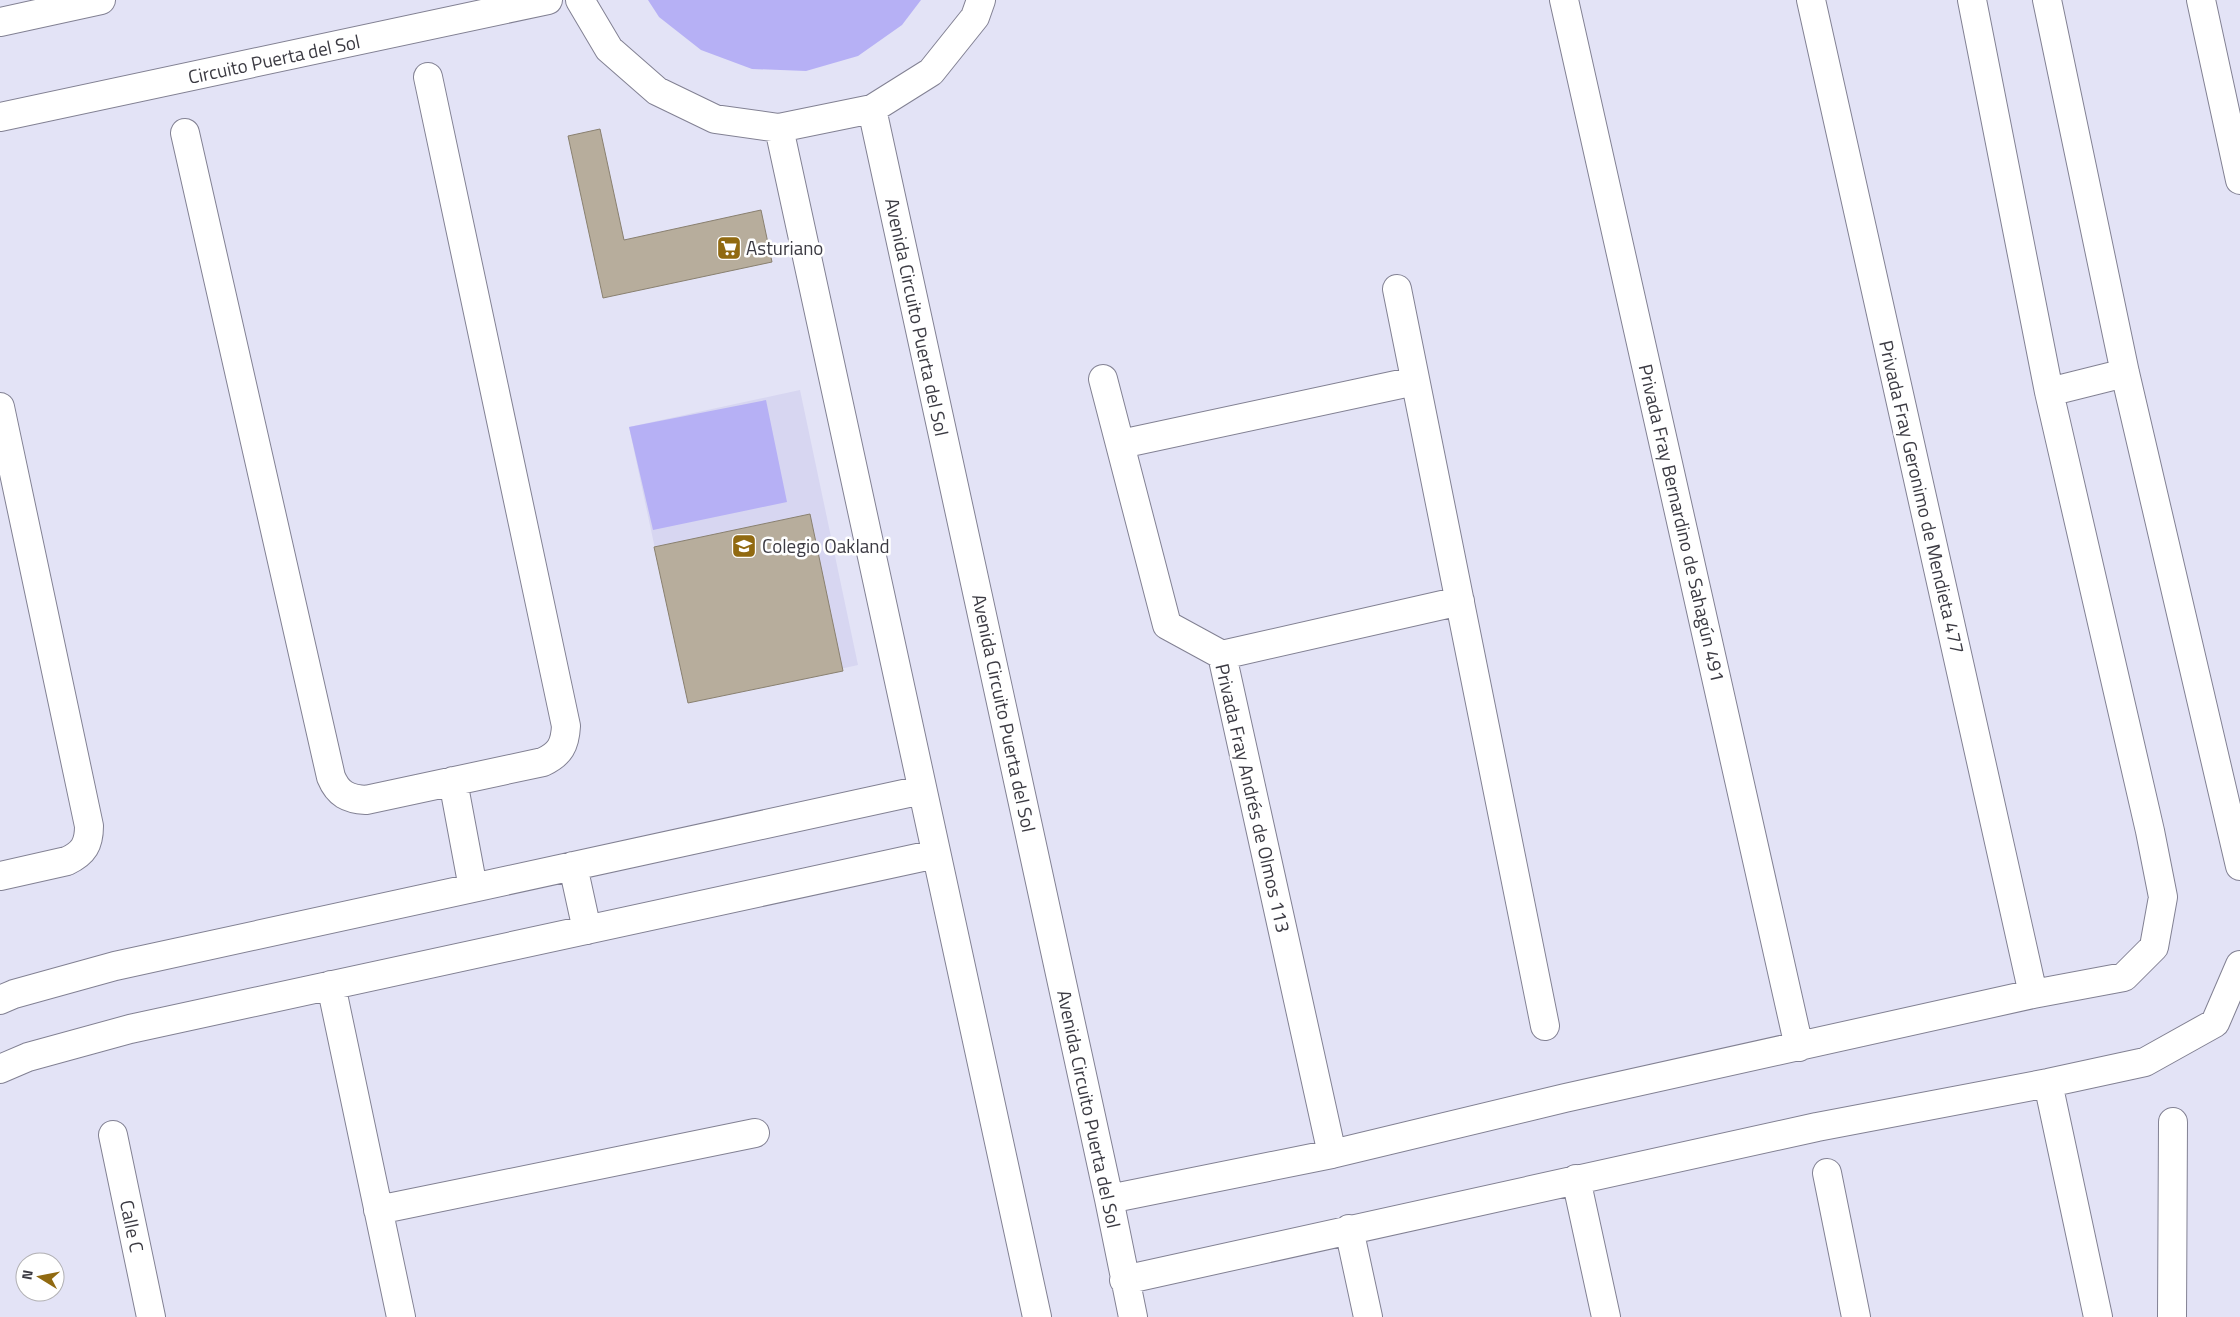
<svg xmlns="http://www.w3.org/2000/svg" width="2240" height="1317" font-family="'Titillium Web',sans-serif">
<rect width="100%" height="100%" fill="#e3e3f6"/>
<!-- built -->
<path fill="#d7d6f1" d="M800,390L858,665L688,703L629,427Z"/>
<!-- green -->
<path fill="#b6b0f5" d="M648,0H921L902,25L858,56L806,71L752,69L701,50L659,17Z
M766,400L787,502L653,530L629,427Z"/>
<!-- building -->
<path fill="#b7ad9c" stroke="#898070" d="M600,129L624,240L761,210L772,262L603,298L568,136Z
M810,514L843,671L688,703L654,547Z"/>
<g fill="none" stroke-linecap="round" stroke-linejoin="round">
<defs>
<path id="minor" d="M580,0L609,49L657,91L715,119L779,128L872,109L931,72L975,17L981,0
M1564,0L1799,1047
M1811,0L2033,994
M2047,0L2125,373L2240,866
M2201,0L2240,180
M0,22L101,0
M872,109L1109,1199L1133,1317
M0,117L548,0
M779,128L1037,1317
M185,133L331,777C338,794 348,799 366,800L543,762C560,754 565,745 566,726L428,77
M1397,289L1545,1026
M1103,379L1167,625L1222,655L1332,1154
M2049,392L2125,373
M0,407L89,826C89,844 84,853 67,861L0,876
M1121,444L1415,381
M1222,655L1460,601
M453,781L473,888
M573,866L587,930
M331,985L401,1317
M0,1000L14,994L115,966L922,790
M0,1069L28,1057L130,1029L936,854
M2048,1083L2098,1317
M113,1135L151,1317
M1827,1173L1856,1317
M1576,1179L1606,1317
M1109,1199L1332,1154L1565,1098L2033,994L2124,977L2154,947L2163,897L2150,831L2049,392L1972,0
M378,1210L755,1133
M1349,1229L1368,1317
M1124,1280L1817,1127L2048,1083L2145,1062L2215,1023L2240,965
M2172,1317L2173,1122"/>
</defs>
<!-- minor casing -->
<use href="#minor" stroke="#828193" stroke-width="30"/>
<!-- minor -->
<use href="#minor" stroke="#fff" stroke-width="28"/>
</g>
<!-- icons -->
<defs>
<symbol id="supermarket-square" viewBox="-11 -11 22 22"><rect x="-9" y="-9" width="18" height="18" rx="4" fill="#916a11" stroke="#fff"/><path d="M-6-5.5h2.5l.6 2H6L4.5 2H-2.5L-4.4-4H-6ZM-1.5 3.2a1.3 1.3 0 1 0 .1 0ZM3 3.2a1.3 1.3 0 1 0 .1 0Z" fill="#fff"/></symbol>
<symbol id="school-square" viewBox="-11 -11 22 22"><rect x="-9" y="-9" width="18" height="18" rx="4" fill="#916a11" stroke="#fff"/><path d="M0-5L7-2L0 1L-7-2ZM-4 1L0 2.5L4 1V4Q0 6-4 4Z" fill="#fff"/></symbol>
</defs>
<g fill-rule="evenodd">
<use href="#supermarket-square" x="715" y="234" width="28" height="28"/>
<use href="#school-square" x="730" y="532" width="28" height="28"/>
</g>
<g text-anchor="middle" stroke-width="5" stroke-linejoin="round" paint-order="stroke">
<!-- street labels -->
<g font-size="19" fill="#3b3a42" stroke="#fff">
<text transform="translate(274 59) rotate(-12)" y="7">Circuito Puerta del Sol</text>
<text transform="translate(917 317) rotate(78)" y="7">Avenida Circuito Puerta del Sol</text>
<text transform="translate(1922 497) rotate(77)" y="7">Privada Fray Geronimo de Mendieta 477</text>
<text transform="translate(1682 523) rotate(77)" y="7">Privada Fray Bernardino de Sahagún 491</text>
<text transform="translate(1004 713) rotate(78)" y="7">Avenida Circuito Puerta del Sol</text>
<text transform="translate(1253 798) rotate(77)" y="7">Privada Fray Andrés de Olmos 113</text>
<text transform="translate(1089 1109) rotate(78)" y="7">Avenida Circuito Puerta del Sol</text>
<text transform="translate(132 1226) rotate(78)" y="7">Calle C</text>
</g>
<!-- poi labels -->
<g font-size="19" fill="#3b3a42" stroke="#fff" text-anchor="start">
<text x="746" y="255">Asturiano</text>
<text x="762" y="553">Colegio Oakland</text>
</g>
</g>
<!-- north arrow -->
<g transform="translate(40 1277) rotate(280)"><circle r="24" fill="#ffffff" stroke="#b1b0b3"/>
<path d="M0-4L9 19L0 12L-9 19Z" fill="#916a11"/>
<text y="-8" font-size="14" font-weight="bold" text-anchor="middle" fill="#3b3a42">N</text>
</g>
</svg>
